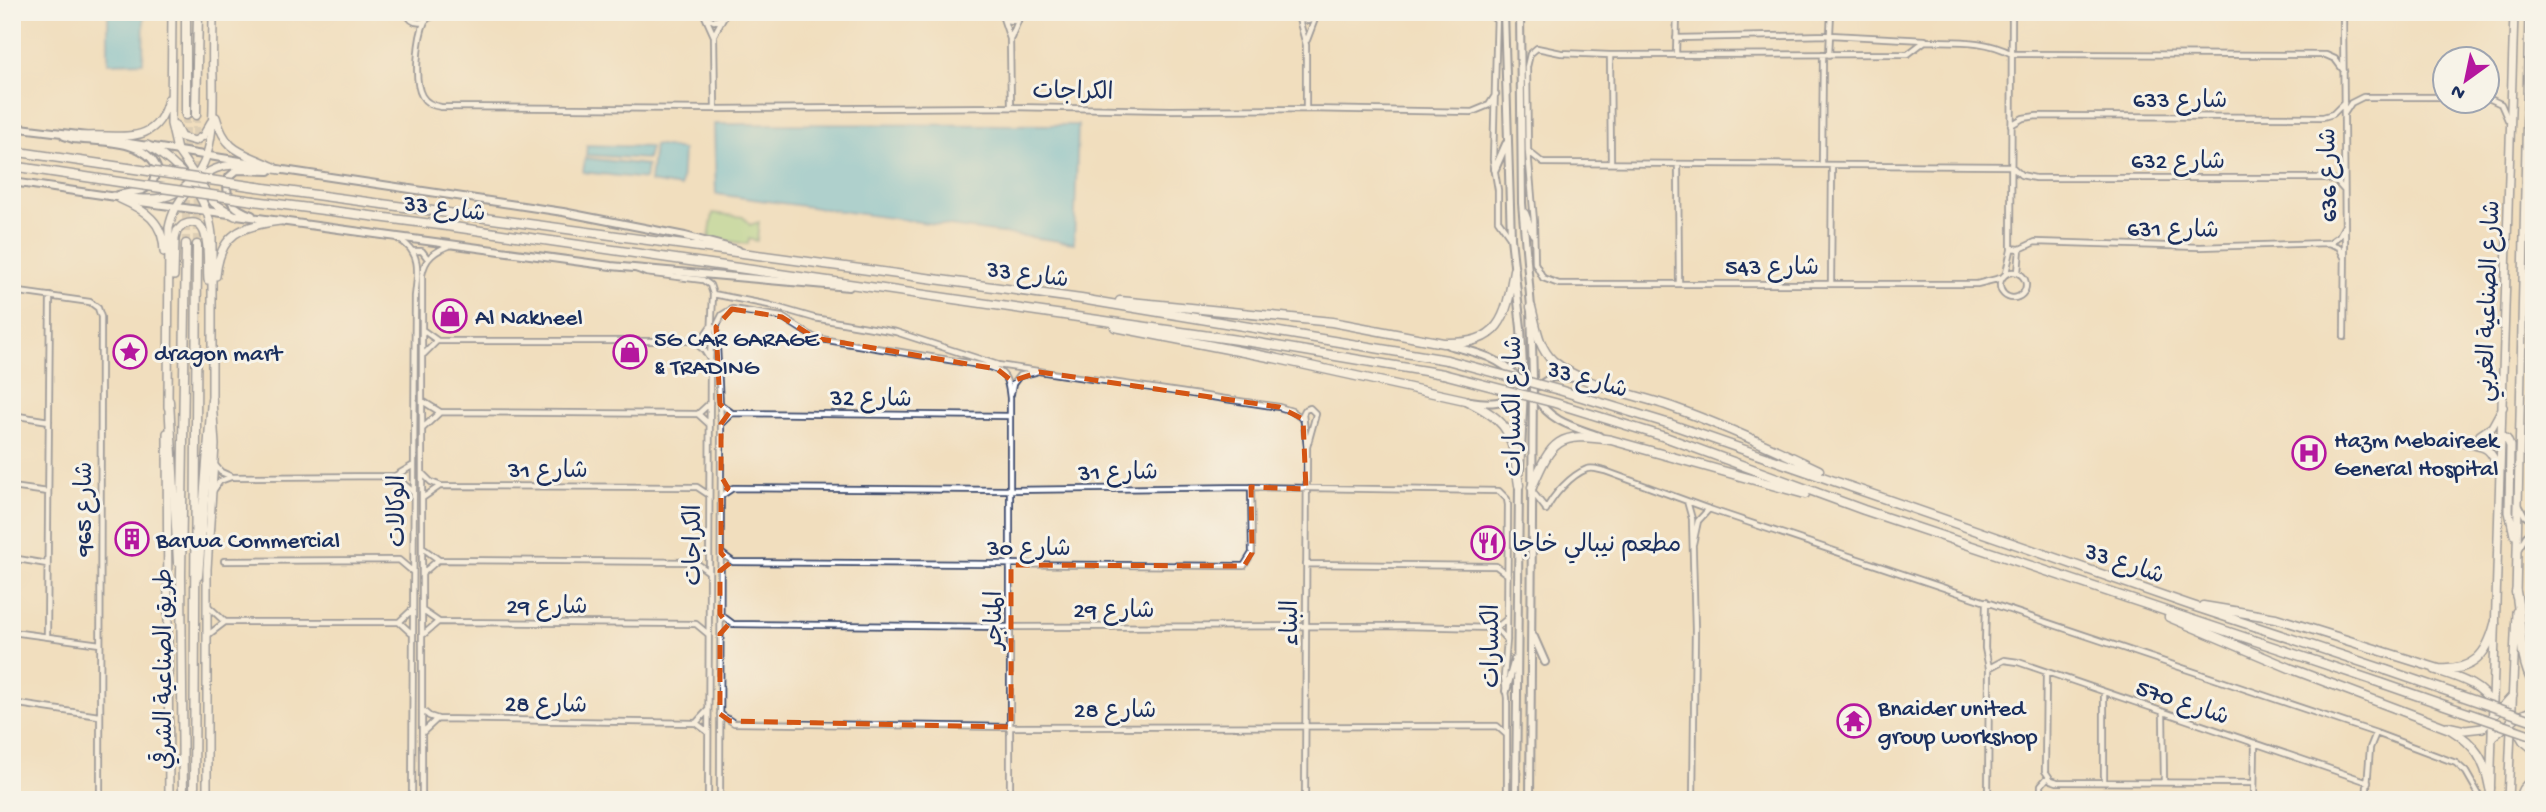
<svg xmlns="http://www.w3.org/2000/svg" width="2546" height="812" font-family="'Gochi Hand','Playpen Sans Arabic',sans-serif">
<rect width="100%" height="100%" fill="#f7f3e8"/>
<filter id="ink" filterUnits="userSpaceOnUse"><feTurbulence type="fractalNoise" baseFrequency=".0143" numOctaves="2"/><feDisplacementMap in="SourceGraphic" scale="14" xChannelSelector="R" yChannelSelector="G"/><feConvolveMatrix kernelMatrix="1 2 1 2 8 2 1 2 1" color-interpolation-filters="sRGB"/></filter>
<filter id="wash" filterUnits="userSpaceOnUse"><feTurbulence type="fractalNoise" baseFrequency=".00686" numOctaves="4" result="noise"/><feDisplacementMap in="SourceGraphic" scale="28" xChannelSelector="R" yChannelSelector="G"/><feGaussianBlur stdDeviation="1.57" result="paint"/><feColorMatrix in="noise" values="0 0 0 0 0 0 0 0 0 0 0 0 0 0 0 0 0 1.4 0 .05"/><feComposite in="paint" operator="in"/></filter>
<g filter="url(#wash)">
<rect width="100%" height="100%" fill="#f1debe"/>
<!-- green -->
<path fill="#a0d688" stroke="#5e8273" stroke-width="2" d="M713,213L743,217L750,225L759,222L757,241L749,239L748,244L709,238Z"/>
<!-- water -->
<path fill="#5fbfdd" stroke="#3d779e" stroke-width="2" d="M108,12H144L143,62L108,63Z
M714,124L1078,125L1074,243L716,194Z
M587,145L650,147L647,159L586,155Z
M654,145L683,150L681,187L650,182Z
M585,158L647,165L645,179L583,172Z"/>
</g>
<g filter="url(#ink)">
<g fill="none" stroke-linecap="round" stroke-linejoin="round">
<!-- trunk-tunnel -->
<path stroke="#c6bbab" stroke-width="8" stroke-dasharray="8 4" stroke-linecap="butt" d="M196,115L197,245
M186,244V115"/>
<defs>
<path id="minor" d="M406,12C412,26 426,26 432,12
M703,12L705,16L714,21L723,18L727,12
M999,12C1005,24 1018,24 1024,12
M1295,12L1299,19L1308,21L1316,18L1319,12
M1487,12L1496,20
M1497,12L1493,160L1498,190V220L1510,237
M2343,12L2345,240L2344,337
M705,16L714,36L715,109
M431,17L441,12
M1003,18L1010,39L1011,107
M1299,19L1306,45V109
M425,21C418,36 413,81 422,96C426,103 433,106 441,107L715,109L1011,107L1170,110L1306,109L1472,112L1489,105L1496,94
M714,35L723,18
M1011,38L1018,21
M1676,38L1830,35L1925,40
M1307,40L1315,19
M1610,55L1611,163
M1676,55L1677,12
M1829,55L1831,12
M2486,97L2501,104L2508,120
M2344,114L2351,103L2363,97H2444
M2011,125L2023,118L2037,116L2323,117L2333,114L2344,103
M2528,133L2534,124
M1528,151L1543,163L2011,166L2021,175L2035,178H2325L2336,181L2344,190
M1678,164L1679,283
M1822,165L1823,54
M2526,189L2534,199
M2526,223L2534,212
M398,239C422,251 418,273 415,296L412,800
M2329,243L2339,236L2344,227
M2011,248L2020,249L2018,272
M2020,249L2035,242L2200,247L2328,243L2339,247L2344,257
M413,251H422L428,259
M636,269L646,273L703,280L710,285L713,294L710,362L708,800
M2000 285a13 13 0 1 1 26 0a13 13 0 1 1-26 0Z
M2006,273L2011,250L2012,12
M2001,278L1977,284H1559L1543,278L1535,263L1534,221L1528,151L1527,67L1530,54L1537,48L1561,53L1610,55L1908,54L1925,41C1955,42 1985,39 2012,54L2326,55L2335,59L2344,71
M1831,284L1832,165
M12,291L90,302L98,308L101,317L100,800
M713,294L769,305L814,318L896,332L998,365L1279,407L1292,411L1303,419
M424,331L438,341H692L704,336L710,327
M694,342L704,350L709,358
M424,354L437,341
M1011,394L1013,384L1019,376L1035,372
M424,402L440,412L698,414L709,424
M720,404L732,413L1010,416
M698,414L710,403
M12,415L49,421
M721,424L732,413
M423,428L439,413
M215,465L221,472L230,476
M423,474L431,482L441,486L697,487L709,495
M396,477L413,492
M12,487L48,492
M213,491L220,481L231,477L395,476L412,466
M1532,491L1546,509
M721,496L733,488L1010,490L1251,487L1499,491L1507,499L1508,505L1507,640L1504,677L1507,698V800
M424,497L440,486
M1687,501L1692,519L1695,630L1693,800
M2519,505L2525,516L2534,523
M1546,510C1553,495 1571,475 1587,469C1593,467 1599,470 1605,471L1709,509L2376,733L2456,763L2466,772L2482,800
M1693,544L1698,521L1709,509
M2519,548L2526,536L2534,530
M424,549L439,560L695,562L709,572
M721,553L733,562L1244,566L1252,553L1251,487
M12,558L47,564
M224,561L399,560L412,571
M1306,564L1496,566L1508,575
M423,573L438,560
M1986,601L1985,648L1989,668L1988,800
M208,606L224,621
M423,611L439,622L696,624L708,634
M721,615L733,624L1010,627L1400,626L1496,628L1507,619
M399,622L411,633
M1496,628L1507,640
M12,632L100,644
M424,634L438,622
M208,635L225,622H399L413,609
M47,636L50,296
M1989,668L2004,660L2018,662L2368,782
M2046,672L2045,771L2051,780L2057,782L2254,783
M12,703L99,716
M422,710L429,716L438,719L696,723L708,732
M2163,713L2164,782
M720,714L734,723L1011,727L1497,726L1506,734
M696,723L707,711
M423,732L437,719
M2104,782V692
M422,800V275C425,257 435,251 451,245
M720,800L721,424L716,327L722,315L732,309L782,317L815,338L986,366C1006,371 1008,379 1010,398V800
M1305,800L1307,447L1316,414L1310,408L1305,410L1303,414L1307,447
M2041,800V785L2048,777
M2254,800L2255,743
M2366,800L2370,748L2376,733"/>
<path id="tertiary" d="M1504,12L1511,238L1521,328L1524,388L1520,472
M1520,12L1522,203L1531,307L1533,379L1530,800
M12,127L87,136
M64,136L73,139C98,142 146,139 157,168L152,185L143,190L118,195
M104,139L259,164
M277,169L563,212L685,236L738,250
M1495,169L1506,144
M12,182L116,197
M133,201L611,266L849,287
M1525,213L1533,234
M252,215C233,209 223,198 229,177L237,170L269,171
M1448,345C1475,352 1500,357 1519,379
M1538,386L1552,377L1577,378
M1536,397C1550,422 1574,427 1599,436
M1470,401C1489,404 1504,404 1520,392
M1534,637L1545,662
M1506,691L1515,659
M1516,800L1519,483"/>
<path id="primary" d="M172,12L171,124L177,150L214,203L235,216
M216,117C226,154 244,152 274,167
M175,125L181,137L195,141L203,136L211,122
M83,136C119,133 157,149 168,99
M147,145C180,165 208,195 212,235V400L215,445L207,569V800
M113,196C128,197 146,201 161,198C218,185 213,121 213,77C212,55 213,34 213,12
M120,199C145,210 164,222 164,252
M174,276L175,239L177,231L183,225C214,212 206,262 208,280
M216,276C220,233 241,226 280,221
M168,407L169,228C172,212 178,202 189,189C217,156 243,165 281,170
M167,433L169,800
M2480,435L2492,427L2503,407
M2502,436L2507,439L2510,446L2509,512L2514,535
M2459,441C2481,449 2488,441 2498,468
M2516,596L2529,12
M2435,670C2455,677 2484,684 2491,705
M2447,726L2465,730L2483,728L2513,695
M2516,729L2523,741L2534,750
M2492,738L2518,716L2534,710
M2490,800L2514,12
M2508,800L2516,612"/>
<path id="trunk" d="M186,12V115
M196,115L198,12
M12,151L128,168
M12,166L126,183
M257,187L1081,299L1447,360
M254,201L440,225L1258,343L1443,374
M1120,301L1332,322L1443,343C1500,345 1506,319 1514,270
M1531,307C1536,326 1538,347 1553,361C1582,386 1636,394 1672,407C1722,425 1771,447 1819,470
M1115,327L1274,358L1465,400C1514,423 1511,435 1519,485
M169,401L178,562
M1670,424L2190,605L2386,670
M1665,437L1864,510L2381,683
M1532,487C1552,440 1558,432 1611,440L1805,494
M198,576L212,400
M2516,592C2523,623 2517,657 2534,685
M2203,606L2276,618L2439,669C2473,671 2487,655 2495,624
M2169,617L2292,669L2450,729C2475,744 2485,760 2490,788
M183,800L181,575L186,244
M194,800L197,245
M2518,800L2523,789L2534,777"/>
</defs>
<!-- minor casing -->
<use href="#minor" stroke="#3b496c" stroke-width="8"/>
<!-- tertiary casing -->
<use href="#tertiary" stroke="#3b496c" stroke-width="10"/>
<!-- primary casing -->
<use href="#primary" stroke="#3b496c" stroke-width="10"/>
<!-- trunk casing -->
<use href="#trunk" stroke="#3b496c" stroke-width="11"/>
<!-- minor -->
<use href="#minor" stroke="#fff" stroke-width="4.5"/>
<!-- tertiary -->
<use href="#tertiary" stroke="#fff" stroke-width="6"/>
<!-- primary -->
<use href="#primary" stroke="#fff" stroke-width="7"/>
<!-- trunk -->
<use href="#trunk" stroke="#fff" stroke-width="8"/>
<defs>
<path id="trunk-bridge" d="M128,168L257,187
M126,183L254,201
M1447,360L1559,390L1670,424
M1443,374L1555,403L1665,437
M2386,670L2534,721
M2381,683L2534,736"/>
</defs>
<!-- trunk-bridge casing -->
<use href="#trunk-bridge" stroke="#3b496c" stroke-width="11" stroke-linecap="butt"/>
<!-- trunk-bridge -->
<use href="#trunk-bridge" stroke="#fff" stroke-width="8"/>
</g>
</g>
<!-- marked area -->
<path d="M0 0H2546V812H0ZM732,309L782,317L815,338L997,369L1012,381L1039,372L1279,407L1303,419L1306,489L1251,487L1252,553L1244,566L1011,565V727L730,721L720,714V634L728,625L720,614V571L730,563L721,553V496L728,488L721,476V424L729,413L720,404L716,327Z" fill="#f1debe" fill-opacity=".55" fill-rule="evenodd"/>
<path fill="none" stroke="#d45514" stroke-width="5" stroke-dasharray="14 9" stroke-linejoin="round" d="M732,309L782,317L815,338L997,369L1012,381L1039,372L1279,407L1303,419L1306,489L1251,487L1252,553L1244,566L1011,565V727L730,721L720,714V634L728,625L720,614V571L730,563L721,553V496L728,488L721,476V424L729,413L720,404L716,327Z"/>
<!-- icons -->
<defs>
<symbol id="shop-ring" viewBox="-11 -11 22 22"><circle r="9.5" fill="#f7f3e8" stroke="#b5179e" stroke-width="1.5"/><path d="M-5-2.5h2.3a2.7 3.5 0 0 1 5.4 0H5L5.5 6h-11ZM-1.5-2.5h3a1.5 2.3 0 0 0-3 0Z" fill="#b5179e"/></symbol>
<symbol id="sight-ring" viewBox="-11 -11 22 22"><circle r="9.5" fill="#f7f3e8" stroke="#b5179e" stroke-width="1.5"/><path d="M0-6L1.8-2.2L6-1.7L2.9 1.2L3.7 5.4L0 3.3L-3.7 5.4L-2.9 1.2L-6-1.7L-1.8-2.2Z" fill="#b5179e"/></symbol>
<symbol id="hospital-ring" viewBox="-11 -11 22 22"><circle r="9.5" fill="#f7f3e8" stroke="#b5179e" stroke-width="1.5"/><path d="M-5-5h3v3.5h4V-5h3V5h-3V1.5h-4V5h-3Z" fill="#b5179e"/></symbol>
<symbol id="building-ring" viewBox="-11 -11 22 22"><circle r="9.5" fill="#f7f3e8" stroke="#b5179e" stroke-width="1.5"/><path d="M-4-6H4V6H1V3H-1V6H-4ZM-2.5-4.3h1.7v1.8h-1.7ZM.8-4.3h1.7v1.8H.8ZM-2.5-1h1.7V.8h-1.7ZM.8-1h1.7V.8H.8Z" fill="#b5179e"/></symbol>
<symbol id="restaurant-ring" viewBox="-11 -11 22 22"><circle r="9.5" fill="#f7f3e8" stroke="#b5179e" stroke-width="1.5"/><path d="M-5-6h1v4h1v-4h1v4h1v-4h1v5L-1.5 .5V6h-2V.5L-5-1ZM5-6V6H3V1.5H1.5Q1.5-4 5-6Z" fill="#b5179e"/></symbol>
<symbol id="temple-ring" viewBox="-11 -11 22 22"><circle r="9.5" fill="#f7f3e8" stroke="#b5179e" stroke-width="1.5"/><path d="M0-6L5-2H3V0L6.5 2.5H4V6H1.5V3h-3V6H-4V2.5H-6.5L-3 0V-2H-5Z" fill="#b5179e"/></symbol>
</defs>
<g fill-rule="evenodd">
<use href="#shop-ring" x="431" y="297" width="38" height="38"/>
<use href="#sight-ring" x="111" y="333" width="38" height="38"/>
<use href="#shop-ring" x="611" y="333" width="38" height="38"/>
<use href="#hospital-ring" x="2290" y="434" width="38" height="38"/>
<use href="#building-ring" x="113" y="520" width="38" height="38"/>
<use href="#restaurant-ring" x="1469" y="524" width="38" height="38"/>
<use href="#temple-ring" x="1835" y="702" width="38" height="38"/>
</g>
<g text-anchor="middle" stroke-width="6" stroke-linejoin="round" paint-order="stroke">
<!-- street labels -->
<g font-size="24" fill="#1b2f5e" stroke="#f7f3e8">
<text transform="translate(1073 90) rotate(1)" y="8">الكراجات</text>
<text x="2180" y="107">شارع 633</text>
<text x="2178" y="168">شارع 632</text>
<text transform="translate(2327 175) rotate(-91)" y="8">شارع 636</text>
<text transform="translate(445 207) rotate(8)" y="8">شارع 33</text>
<text transform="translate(2173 228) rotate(1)" y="8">شارع 631</text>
<text x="1772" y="274">شارع 543</text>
<text transform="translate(1028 273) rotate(8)" y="8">شارع 33</text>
<text transform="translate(2487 301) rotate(-88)" y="8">شارع الصناعية الغربي</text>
<text transform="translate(1588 378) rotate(16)" y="8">شارع 33</text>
<text transform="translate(871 397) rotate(1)" y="8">شارع 32</text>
<text transform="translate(1512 406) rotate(-90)" y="8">شارع الكسارات</text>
<text x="548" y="477">شارع 31</text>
<text transform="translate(1118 471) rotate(-1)" y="8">شارع 31</text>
<text transform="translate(83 509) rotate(-90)" y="8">شارع 965</text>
<text transform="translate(396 511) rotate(-90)" y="8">الوكالات</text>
<text transform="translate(692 545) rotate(-90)" y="8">الكراجات</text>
<text x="1029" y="555">شارع 30</text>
<text transform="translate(2125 562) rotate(19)" y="8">شارع 33</text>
<text x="547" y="613">شارع 29</text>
<text x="1114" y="617">شارع 29</text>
<text transform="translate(993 620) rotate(-90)" y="8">المناجر</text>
<text transform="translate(1289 623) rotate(-90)" y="8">البناء</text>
<text transform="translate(1490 646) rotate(-90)" y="8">الكسارات</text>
<text transform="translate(163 669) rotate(-90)" y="8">طريق الصناعية الشرقي</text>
<text transform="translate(2183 701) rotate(19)" y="8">شارع 570</text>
<text transform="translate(546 703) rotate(1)" y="8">شارع 28</text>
<text x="1115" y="717">شارع 28</text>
</g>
<!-- poi labels -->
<g font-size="24" fill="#1b2f5e" stroke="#f7f3e8" text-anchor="start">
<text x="475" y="324">Al Nakheel</text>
<text x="654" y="346">5G CAR GARAGE<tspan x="654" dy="28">&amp; TRADING</tspan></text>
<text x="154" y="360">dragon mart</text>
<text x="2334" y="447">Hazm Mebaireek<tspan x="2334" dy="28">General Hospital</tspan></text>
<text x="156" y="547">Barwa Commercial</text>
<text x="1512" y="551">مطعم نيبالي خاجا</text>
<text x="1878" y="715">Bnaider united<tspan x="1878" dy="28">group workshop</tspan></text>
</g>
</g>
<!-- margin -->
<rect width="2546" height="812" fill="none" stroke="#f7f3e8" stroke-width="42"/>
<!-- north arrow -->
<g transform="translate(2466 80) rotate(213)"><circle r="33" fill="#f7f3e8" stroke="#9fa5b1" stroke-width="2"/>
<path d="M0-5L12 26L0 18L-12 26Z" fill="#b5179e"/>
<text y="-10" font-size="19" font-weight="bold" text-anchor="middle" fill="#1b2f5e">N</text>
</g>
</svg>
